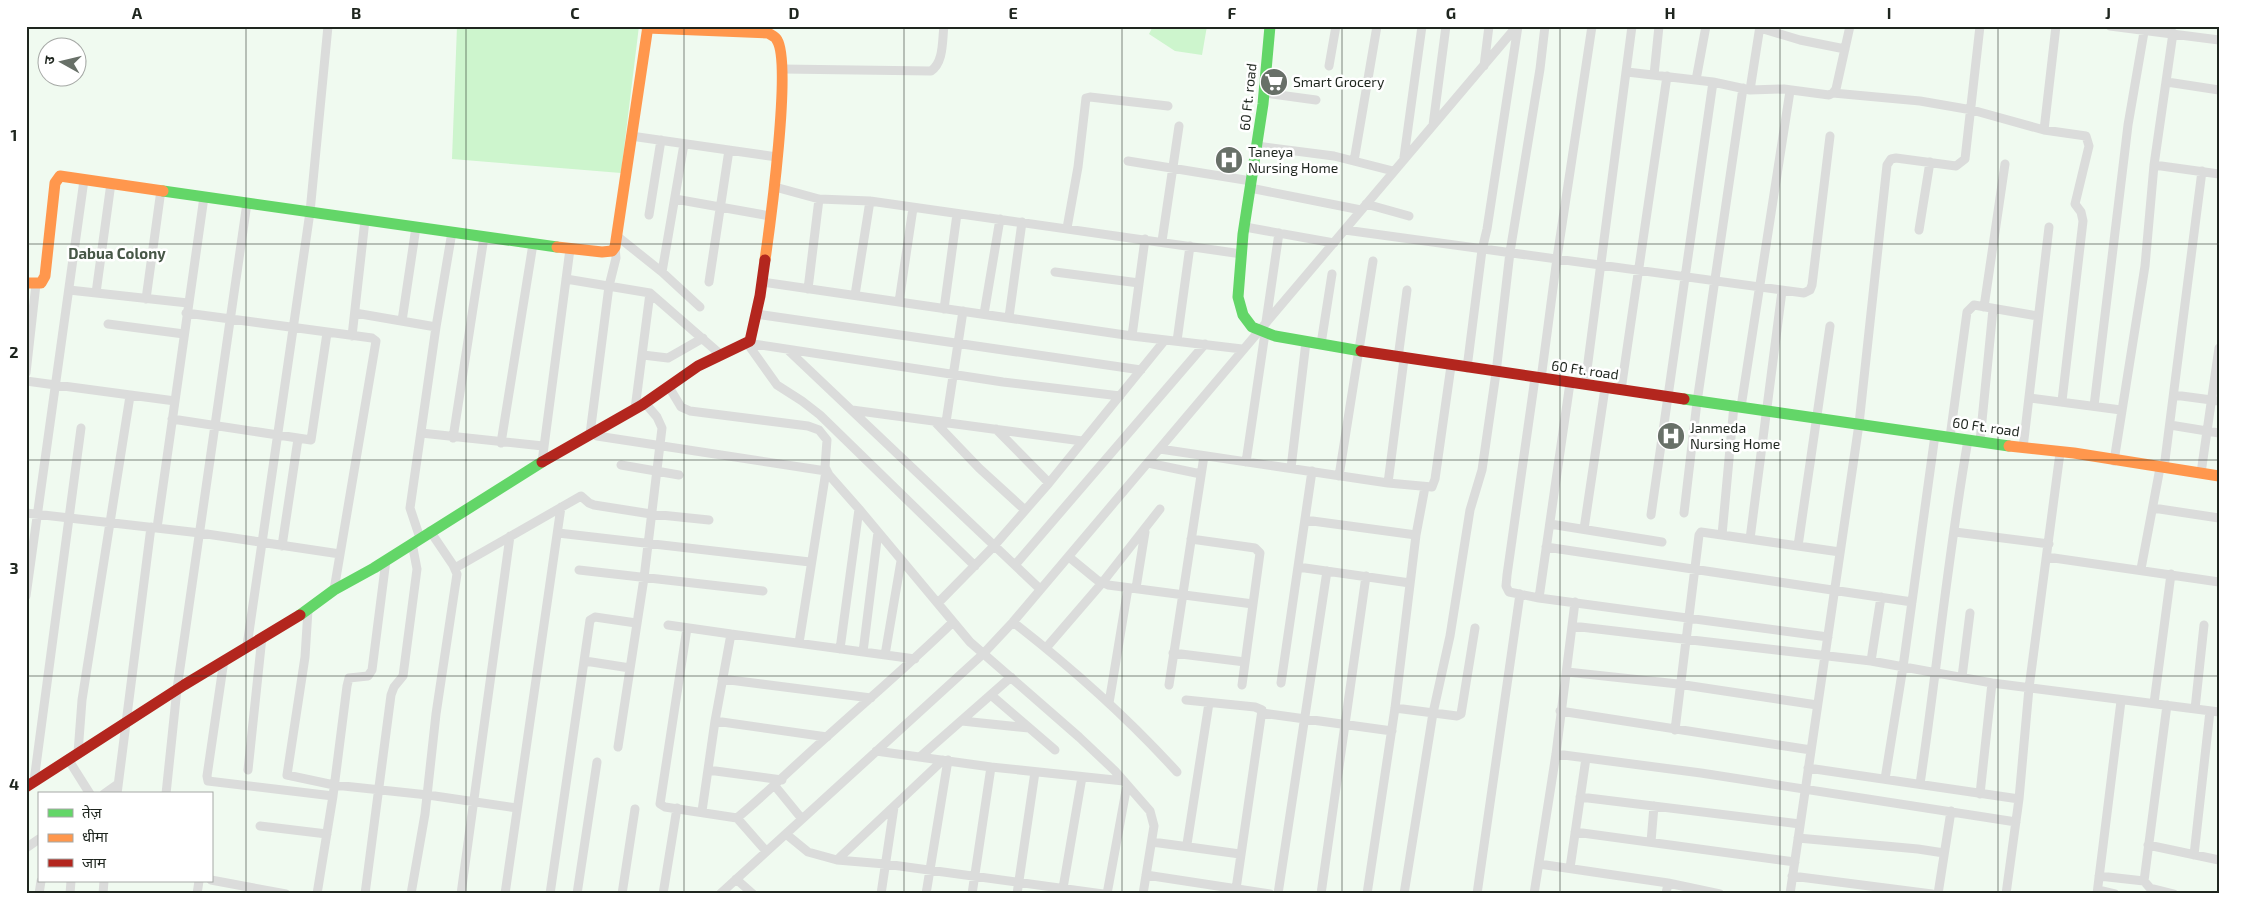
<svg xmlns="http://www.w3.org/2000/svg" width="2245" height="920" font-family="'Exo 2','Noto Sans Devanagari',sans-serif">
<rect width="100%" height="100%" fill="#f0faf0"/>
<!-- green -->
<path fill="#cdf5cd" d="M457,26H639L621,173L452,159Z
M1153,26H1207L1202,55L1175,51L1149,34Z"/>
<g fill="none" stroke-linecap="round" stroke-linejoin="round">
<!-- street -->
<path stroke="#dbdcdb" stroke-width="9" d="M2110,26L2219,40
M1760,28L1800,40L1845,49
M1329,66L1336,26
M1484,66L1489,26
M782,69L931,71C944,62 942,41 944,26
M1627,72L1713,82L1750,90L1784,89L1829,95L1833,93L1836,89L1850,26
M1654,75L1659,26
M1696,80L1706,26
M2167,82L2219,90
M1750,90L1760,26
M1264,93L1316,100
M1833,93L1920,101L1972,110L2044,130L2086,136L2089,146L2075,204L2081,212L2083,221L2062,401
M1433,125L1446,26
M2044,130L2056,26
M631,136L777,157
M1257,146L1334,156L1393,171
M1404,157L1422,26
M1128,161L1251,181
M1354,161L1377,26
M2154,165L2219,174
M775,187L819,199L870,201L1242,254
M1250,188L1361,210
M675,199L770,216
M1366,204L1409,216
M649,215L661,140
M1245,227L1334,243
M1067,228L1078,167L1086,98L1090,97L1168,106
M1345,230L1804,293L1810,290L1812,285L1830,136
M1919,230L1930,162
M617,236L662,272L700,307
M1162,241L1179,126
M662,272L684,144
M1055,272L1139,283
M566,279L650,293L720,354
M709,282L729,150
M762,282L1132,336L1242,349
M808,289L819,199
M69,290L188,303
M96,293L111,183
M855,295L870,201
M146,299L161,190
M899,302L913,208
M1984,307L2005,164
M944,309L957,214
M186,313L372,338L376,341L334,590
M355,313L436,327
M756,314L1141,370
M984,314L1000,219
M1009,317L1022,222
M402,321L416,227
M1266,322L1279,233
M108,324L184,334
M352,336L365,220
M1132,336L1145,239
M1177,341L1190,246
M747,343L1003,382L1120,396
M747,343L777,385L802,401L820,415L975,566
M1321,344L1332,274
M789,351L1040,589
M643,355L668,358L703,338
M1398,358L1407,290
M1467,368L1482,250L1487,229L1518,26
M26,373L36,284
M1535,378L1507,575L1506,586L1509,592L1539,598L1828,637
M1541,379L1557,258L1592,26
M26,381L175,401
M1585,385L1632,26
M669,387L681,407L690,411L808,426L819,430L827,440L825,467L829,475L859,509L970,642L1079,737L1115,771L1150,811L1154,826L1143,894
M1621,390L1667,76
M2174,395L2219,401
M2030,398L2121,410
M2094,406L2128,125L2144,32
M1741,407L1790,91
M635,409L650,293
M852,410L1082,441
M172,419L311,440L327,333
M934,421L979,468L1025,510
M946,422L963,311
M2170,425L2219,433
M996,429L1049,483
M421,433L543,446
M590,434L609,286L616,258L615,247
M597,436L826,471L799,643
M1950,437L1967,312L1974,305L2038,316
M453,438L484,237
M1980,441L1993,309
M501,443L533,244
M2023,448L2049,227
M1160,449L1388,483L1432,487L1435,479L1451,366
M2114,461L2145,266L2154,165L2173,33
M542,462L570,249
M1246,462L1265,333
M1148,463L1201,474
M621,465L679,475
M1291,468L1306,342
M2164,468L2202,171
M2201,473L2219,348
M1339,476L1373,261
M1388,483L1404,359
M2153,508L2219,518
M26,513L200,533L340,554
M1684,513L1697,402L1743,88
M1651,515L1713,82
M1305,520L1416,535
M1550,524L1662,542
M157,528L204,197
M1584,529L1605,388
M1955,532L2049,544
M558,533L810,562
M1722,535L1734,405
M420,538L410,508L436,327L452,232
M1191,539L1255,548L1260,553L1242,685
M1750,539L1782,291
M282,546L298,439
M1798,546L1830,326
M1546,547L1912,602
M1069,557L1097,580L1108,585L1253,604
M2047,557L2219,582
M1015,565L1205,344
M1298,567L1410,583
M455,568L581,496L589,503L594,505L651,514L709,520
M2141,569L2160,468
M579,570L763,591
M1136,588L1145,532
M26,596L84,180
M1539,598L1570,383
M938,603L994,546L1049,483L1165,340
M308,610L305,657L287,775L334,785L428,795L517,808
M1013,622C1072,668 1127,717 1177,772
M668,625L731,634
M1572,626L1871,661L1992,683L2219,712
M687,628L660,804L665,807L737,818L766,851
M247,646L310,212L328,26
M1046,648L1102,583L1160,509
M840,649L859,509
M863,652L878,532
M1173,653L1245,662
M885,655L901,561
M224,660L207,776L208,781L333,796
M585,661L630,668
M1871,661L1881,597
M1567,672L1678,684L1817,705
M1962,677L1970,613
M722,679L871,698
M1281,683L1312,471
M1169,685L1204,456
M991,695L1055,750
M1186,700L1255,707L1262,710L1236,889
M1109,703L1128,588
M1209,703L1187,844L1189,847L1240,854
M2154,703L2171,574
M2167,705L2144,881L2150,888L2174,894
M1395,708L1457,716L1461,714L1475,628
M2195,709L2204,625
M1560,711L1811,750
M1262,713L1392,731
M715,721L827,737
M962,721L1029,728
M1675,730L1699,535L1701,532L1840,552
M618,747L644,578L662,428L657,417L645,403
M876,751L991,767L1124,781
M78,753L82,700L130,396
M1556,754L1701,773L2016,822
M920,757L1011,677
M68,759L90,794
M1808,768L2019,799
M248,770L262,637
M708,770L782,780
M1885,779L1903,667L1935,435
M34,781L81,428
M1920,784C1937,670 1948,554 1968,440
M775,786L802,819
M104,794L118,784
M117,794L151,527
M166,794L177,689L247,203
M1980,794L1992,683
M1580,797L1800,824
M702,811L715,721L731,634L915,659
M737,818C766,794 792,768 820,743C864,703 910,664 953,622
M260,826L327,834
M1575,832L1795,862
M786,834L808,852L837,860L885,864L1103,894
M1798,838L1918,849L1944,853
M1152,842L1189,847
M1651,842L1654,806
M2148,845L2219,860
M26,848L39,839
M2194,855L2210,711
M837,860L943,760
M1539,864L1668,883L1720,894
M1570,868L1586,758
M1146,875L1270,894
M1792,876L1932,894
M2099,876L2144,881
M736,879L753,894
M211,880L286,894
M2098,890L2115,894
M39,894L41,881
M70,894L71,881
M103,894L104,881
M197,894L199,881
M317,894L333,796L347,686L349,678L368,676L372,670L386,560
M365,894L391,695L394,687L403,676L417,569L412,543
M411,894L425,814L436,714L457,574L453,565L430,531
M461,894L510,536
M505,894L561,507
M550,894L590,620L595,617L636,623
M577,894L597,762
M622,894L635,809
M663,894L677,808
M720,894L983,654L1013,622L1517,26
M881,894L894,807
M926,894L948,760
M972,894L991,767
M1017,894L1035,772
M1062,894L1082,777
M1107,894L1127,785
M1278,894L1327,571
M1321,894L1366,576
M1367,894L1395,708L1416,535L1425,487
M1404,894L1433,713L1450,636L1470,510L1482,470L1496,373L1510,252L1540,69L1545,26
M1477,894L1520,594
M1534,894L1556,754L1575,602
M1666,894L1668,883
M1790,894L1859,424L1887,165L1891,159L1896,158L1956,166L1965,159L1980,26
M1938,894L1951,811
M2006,894L2019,799L2029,688L2060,453
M2097,894L2121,701"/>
<!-- fast -->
<path stroke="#63d668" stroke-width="11" d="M1270,26L1263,104L1243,234L1238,297L1243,315L1252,327L1275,336L1361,351
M163,191L557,247
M1684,399L2009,446
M300,615L334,590L374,568L542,462"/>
<!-- slow -->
<path stroke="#ff974d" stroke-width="11" d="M647,28L768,33C771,35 776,37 777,40C792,63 770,225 765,260
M557,247L602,252L612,251L615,247L648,26
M26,283H41L45,276L55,183L60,176L163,191
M2009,446L2074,453L2219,476"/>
<!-- jam -->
<path stroke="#b3261e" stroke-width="11" d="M1361,351L1684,399
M542,462L642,405L698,366L750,341L760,296L765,260
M26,787L184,685L300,615"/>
</g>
<!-- grid -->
<path fill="none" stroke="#1f261f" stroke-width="1" stroke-opacity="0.55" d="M246,26V894M466,26V894M684,26V894M904,26V894M1122,26V894M1342,26V894M1560,26V894M1780,26V894M1998,26V894M26,244H2219M26,460H2219M26,676H2219"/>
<!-- icons -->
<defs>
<symbol id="supermarket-disc" viewBox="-11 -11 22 22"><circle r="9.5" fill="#687068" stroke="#fff"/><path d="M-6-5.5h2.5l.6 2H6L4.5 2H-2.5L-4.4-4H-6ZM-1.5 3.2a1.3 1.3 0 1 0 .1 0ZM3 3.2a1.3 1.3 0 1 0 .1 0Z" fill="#fff"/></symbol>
<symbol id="hospital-disc" viewBox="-11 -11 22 22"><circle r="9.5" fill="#687068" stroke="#fff"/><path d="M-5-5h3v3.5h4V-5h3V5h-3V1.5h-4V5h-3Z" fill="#fff"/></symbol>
</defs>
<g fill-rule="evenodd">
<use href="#supermarket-disc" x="1258" y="66" width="32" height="32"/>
<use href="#hospital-disc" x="1213" y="144" width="32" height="32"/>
<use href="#hospital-disc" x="1655" y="420" width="32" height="32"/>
</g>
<g text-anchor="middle" stroke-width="5" stroke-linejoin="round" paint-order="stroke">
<!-- poi labels -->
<g font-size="14" fill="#1f261f" stroke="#fff" text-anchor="start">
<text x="1293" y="87">Smart Grocery</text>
<text x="1248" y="157">Taneya<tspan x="1248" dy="16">Nursing Home</tspan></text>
<text x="1690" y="433">Janmeda<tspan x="1690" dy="16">Nursing Home</tspan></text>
</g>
<!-- street labels -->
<g font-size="14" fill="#1f261f" stroke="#fff">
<text transform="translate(1248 97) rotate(-84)" y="5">60 Ft. road</text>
<text transform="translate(1585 370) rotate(8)" y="5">60 Ft. road</text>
<text transform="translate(1986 427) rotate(8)" y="5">60 Ft. road</text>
</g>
<!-- neighbourhood labels -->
<g font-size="15" font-weight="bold" fill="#475747" stroke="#fff">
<text x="117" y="259">Dabua Colony</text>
</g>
</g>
<!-- border -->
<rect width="2245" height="920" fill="none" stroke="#ffffff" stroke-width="55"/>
<!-- legend -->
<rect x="38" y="792" width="175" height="90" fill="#ffffff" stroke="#a5a8a5"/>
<rect x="48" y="809" width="25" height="8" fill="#63d668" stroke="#a5a8a5"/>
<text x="82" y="818" font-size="15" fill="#1f261f">तेज़</text>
<rect x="48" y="834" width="25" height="8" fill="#ff974d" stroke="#a5a8a5"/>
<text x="82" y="842" font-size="15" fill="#1f261f">धीमा</text>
<rect x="48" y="859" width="25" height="8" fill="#b3261e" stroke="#a5a8a5"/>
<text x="82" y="868" font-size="15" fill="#1f261f">जाम</text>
<!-- north arrow -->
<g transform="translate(62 62) rotate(278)"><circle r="24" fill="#ffffff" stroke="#a5a8a5"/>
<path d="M0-4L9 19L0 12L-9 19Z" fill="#687068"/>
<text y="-8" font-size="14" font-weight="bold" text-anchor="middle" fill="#1f261f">उ</text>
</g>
<rect x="28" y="28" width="2190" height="864" fill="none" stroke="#1f261f" stroke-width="2"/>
<g font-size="16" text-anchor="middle" font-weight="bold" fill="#1f261f">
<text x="137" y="19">A</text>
<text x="356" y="19">B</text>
<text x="575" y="19">C</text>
<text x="794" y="19">D</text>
<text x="1013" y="19">E</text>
<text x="1232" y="19">F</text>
<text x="1451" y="19">G</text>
<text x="1670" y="19">H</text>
<text x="1889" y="19">I</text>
<text x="2108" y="19">J</text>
<text x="14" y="141">1</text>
<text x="14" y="358">2</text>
<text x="14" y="574">3</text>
<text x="14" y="790">4</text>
</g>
</svg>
